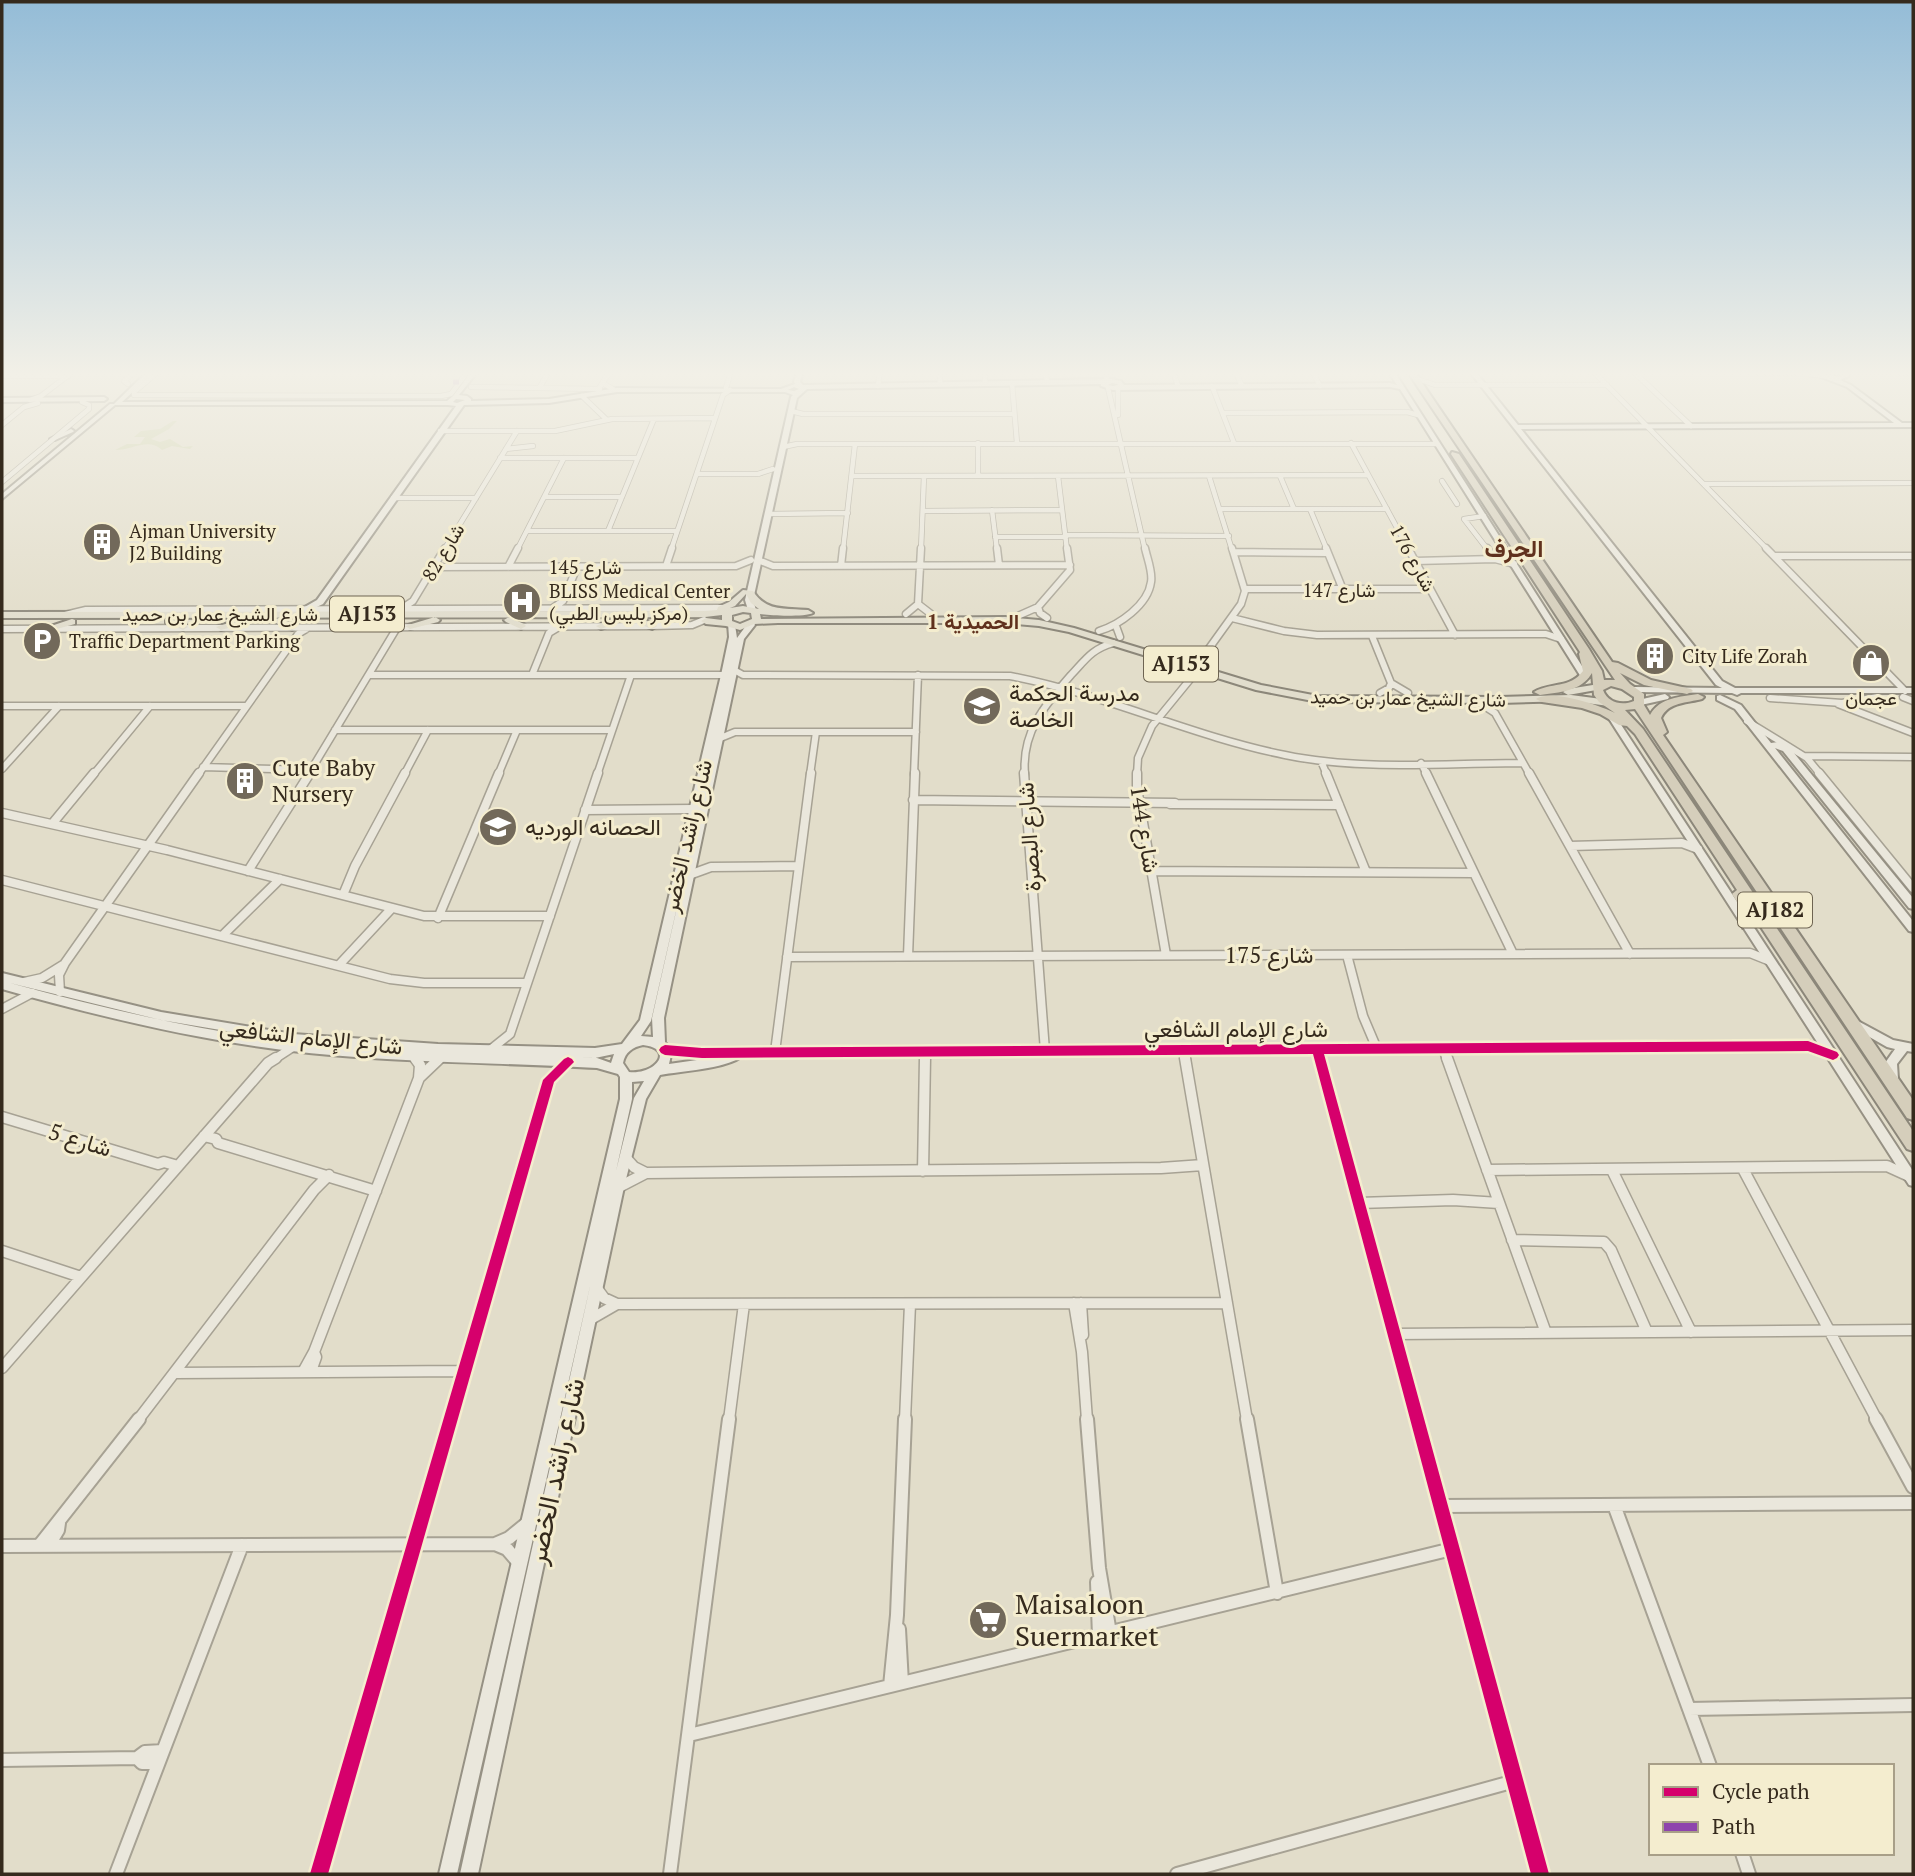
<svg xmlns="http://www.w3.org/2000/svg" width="1915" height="1876" font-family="'PT Serif',Vazirmatn,serif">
<rect width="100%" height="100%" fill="#e2ddca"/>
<!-- green -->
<path fill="#cfd3ac" d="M173,421H177L169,429L151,439L160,442L170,439L183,447L193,446L190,449L172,446L162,450C148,437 133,450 115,450L127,444H140L145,437H134L141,431L160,429Z"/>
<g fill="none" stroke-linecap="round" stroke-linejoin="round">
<defs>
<path id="street-far4" d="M159,371L134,392V395L441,396L451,394L468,371
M940,371V384
M985,371V383
M1045,371L1047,382
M1106,371L1107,381
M1173,371L1178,386
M1235,371L1242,386
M1312,371L1320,386
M1593,371L1768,550
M1846,371L1913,373
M1635,373L1691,426
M1637,374L1797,373L1824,376
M2,376H68
M1415,378L1435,385H1464
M1012,383L1017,443
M128,384L124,381L136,371
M604,384L613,389
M1461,385H1607
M878,386L880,371
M1212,386L1234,443
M471,387L600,389
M540,387L549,371
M726,388L731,371
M1108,388L1145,550
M1118,388V415
M598,390L610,371
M582,396L607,420
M30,400L41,396L74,371
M791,411L803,414H1014
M1223,413L1407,412L1418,415
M2,425L24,407L38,403
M440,431H555L612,419L715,418
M978,443V476
M1351,443L1409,550
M783,447L797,444H1437
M506,449L533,446
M500,458H638
M697,474H758L773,469
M852,476L1368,475
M1058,476L1067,550
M1209,476L1232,550
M1280,476L1294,509
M1442,481L1457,504
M2,482L89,409V405L82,402
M1704,484L1913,483
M545,497H622
M393,498H476
M1220,509H1387
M1310,509L1327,550
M992,510L997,550
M923,511L1062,510
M768,514L848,513
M1484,516L1464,519L1488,550
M527,531H677
M608,531L654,419
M1066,535L1229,536
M995,537H1066
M444,550L517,431
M517,550L564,458
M671,550L723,395L730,390
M843,550L855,444
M921,550L924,476"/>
<path id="street-far3" d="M997,548L999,565
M1326,548L1343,590
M1408,548L1455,635
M1487,548L1495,559
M1766,548L1905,691
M1235,552L1328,553
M1775,556H1913
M758,560L773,566L1070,565
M1415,561L1495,559L1514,564
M666,566L672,548
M841,566L843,548
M434,567L736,566L751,560
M508,567L518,548
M1245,589H1430
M918,604L931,614
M1038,607L1040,613L1047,618
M553,608L563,601L577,567
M401,609L413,601L445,548
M906,614L918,604L921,548
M65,615L86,610L723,608
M1020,615L1038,607L1070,570L1067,548
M1232,618L1284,631L1317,635L1546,634L1561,639
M1116,626L1120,637
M2,629L652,626L692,625L704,620
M1099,631C1119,625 1148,605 1151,582C1153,572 1147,558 1145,548
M1372,636L1391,683L1408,693
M1205,654L1209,665
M1187,658L1205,654L1241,604L1245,591L1232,548
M734,670L743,675L1010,676C1104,694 1191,736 1285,755C1360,771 1446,763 1523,763
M369,675H725
M532,675L549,633L559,627
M1380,693L1389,688L1391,683
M1903,697L1913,701
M1770,698L1842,703L1878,697
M1475,700L1495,713L1530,775
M1838,704L1913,733
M2,706H246
M1747,721L1807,758L1821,775
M335,730H612
M718,739L735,732H916
M1804,756L1913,757
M1321,761L1327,775
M1421,763L1427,775
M203,767L311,770
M2,769L59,706
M93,775L150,706
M198,775L298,634L308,628
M308,775L398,626
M404,775L428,730
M498,775L517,730
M597,775L631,675
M810,775L816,732
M914,775L918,675
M1025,775C1021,732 1045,705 1071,675C1086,659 1092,649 1113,643
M1137,775L1138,758L1152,726L1192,677L1210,673"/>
<path id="street-far2" d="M1024,773L1045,1051
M1137,773V788L1166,955
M1326,773L1366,872
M1426,773L1513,954
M1529,773L1630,954
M1819,773L1913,888
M913,800L1175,803
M1170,804L1339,805
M585,810L694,809
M2,813L167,850L424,916H550
M52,824L94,773
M1570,846L1682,843L1698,849
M248,871L310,773
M1151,871L1474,873
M689,875L711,867L799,866
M2,880L390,979L424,983H527
M343,895L355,866L405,773
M438,918L499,773
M222,936L280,879
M1347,955L1363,1016L1377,1049
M908,956L915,773
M787,957L1750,953L1770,961
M339,965L392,908
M24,982L42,978L63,965
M60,992L59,975L65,963L199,773
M2,1009L32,993
M1443,1048L1447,1060
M1317,1049L1320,1060
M490,1050L510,1034L598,773
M1184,1050L1186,1060
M775,1052L811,773
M413,1056L416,1060
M273,1060L293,1047
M438,1060L442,1056
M925,1060V1051"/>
<path id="street-far1" d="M1185,1058L1247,1420
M1319,1058L1417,1420
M1447,1058L1546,1333
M419,1078L440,1058
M2,1117L158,1164L164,1162L178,1166
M204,1136L216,1139L218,1143L376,1191
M626,1158L634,1167L646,1173
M1743,1169L1877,1420
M1487,1170L1887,1166L1909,1176
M1612,1170L1691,1332
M923,1171L925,1058
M619,1187L646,1173L1161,1168L1203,1165
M1359,1203L1453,1200L1499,1203
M1512,1240L1604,1242L1611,1250L1647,1332
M2,1251L81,1277
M596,1287L604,1298L617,1304
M1074,1303L1082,1352L1087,1420
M1081,1303L1083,1335
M591,1319L617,1304L1227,1303
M1394,1334L1913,1330
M2,1368L268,1063L276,1058
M311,1371L316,1357L314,1352L419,1078L420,1065L415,1058
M303,1372L314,1352
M175,1373L463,1371
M138,1420L314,1190L329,1175
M450,1420L549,1080L568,1062
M729,1420L744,1304
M905,1420L910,1304"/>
<path id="street" d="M1087,1419L1099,1568L1110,1633
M1247,1419L1277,1593
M1417,1419L1540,1874
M1876,1419L1913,1487
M1614,1505L1710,1766
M1440,1506L1913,1503
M495,1544L507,1549L519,1563
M2,1546L495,1544L509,1538L525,1525
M39,1546L139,1419
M48,1546L58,1530L59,1523
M1097,1582L1099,1636
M899,1629L902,1683
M890,1686L897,1615L905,1419
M1689,1709L1913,1705
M689,1735L1452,1549
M137,1758L145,1752L163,1751
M2,1760L137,1758L142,1763H158
M1742,1853L1749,1874
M116,1874L242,1545
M319,1874L451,1419
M670,1874L729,1419
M1177,1874L1515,1781"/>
<path id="secondary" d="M148,371H155L122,402L447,401L453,396L472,371H478L459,395L467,396L471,399V401L549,399L617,388L781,389L795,384L794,382L797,371H803L800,382L803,385L1111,379L1121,381L1124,385L1390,383L1397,385L1388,371H1394L1589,677L1585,679L1581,677L1400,389L1390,387L1113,390L1101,386V384L807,389L797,398L753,600L756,610L752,612L748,610L745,600L791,397L793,395L785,392H617L549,403L464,405L323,604L306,612H303V608L317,600L456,406L448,405H115L2,499V494L110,404H114ZM1112,383L1117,384L1118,385L1113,386L1108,385ZM794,387L799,389L794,391L788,390ZM456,399L465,400L457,403L453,402Z
M1469,371H1475L1518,425L1894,423L1847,387L1821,377L1814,371C1825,371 1832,378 1842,376L1838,371H1845L1849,376L1840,380L1851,385L1902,423H1913V427L1521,429L1722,681L1735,688H1913V693H1741L1737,695L1732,693L1631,692V688L1634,687L1722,688L1716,685Z
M2,398L104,397L107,399L104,401L2,402Z
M71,429L74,431L73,432L55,440L50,439Z
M728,623H734L735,625L737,638L748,623H754L755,625L744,639L664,1018L665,1042L668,1046L702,1048L1808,1041L1819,1045L1606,714L1610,711L1614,714L1835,1051L1837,1052L1838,1056L1913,1171V1186L1909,1185L1827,1057L1808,1051L741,1057C724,1069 681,1071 660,1075L646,1099L624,1187L478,1874H460L591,1282L457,1874H439L620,1099V1077L618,1074L597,1068C492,1062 387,1063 283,1050C188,1038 94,1015 2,989V973L161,1012L293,1034L438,1044L595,1048L622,1044L640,1020L721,675L729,637ZM692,841L652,1018L653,1037L641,1036L651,1021ZM10,983L161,1020L285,1041C192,1029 101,1008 10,983ZM643,1045C676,1049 655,1075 629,1072L623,1063C625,1052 633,1047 643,1045ZM614,1054L611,1063L597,1058L574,1057L595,1058ZM671,1055L711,1058L669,1064ZM644,1081L634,1098L616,1171L632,1099V1082Z
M1665,694L1669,697L1668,699L1641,705L1637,702L1638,700Z
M1720,695L1741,705L1771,743L1778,742L1789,747L1913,898V909L1909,908L1783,751L1775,748L1913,921V932L1909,931L1735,709L1717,700V696Z
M1856,1020L1893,1040L1913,1044V1052L1907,1051L1897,1064L1898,1079L1896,1082L1892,1084L1888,1082L1885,1063L1895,1049L1887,1047L1852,1027L1850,1024L1852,1021Z"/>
<path id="primary" d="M743,590L753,591C766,612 786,608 808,610L813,613C805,617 771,616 760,614L761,619L1005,617L1039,620L1074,628L1261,685L1318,696L1500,697L1571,695L1609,700L1614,703L1609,706L1571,701L1500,703L1318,702L1256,690L1069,632L1039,626L1005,623H778L754,624L740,630L726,626L706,624L701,621L706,618L722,620V615L705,617L2,618V612L705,611L717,610L718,607L729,602ZM746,594L751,603L759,609L743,606L730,608L735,606ZM743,612L751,613L752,619L740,624L732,621V615Z
M435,617L440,620L438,622L410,629L405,626Z
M509,617L524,624L526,626L521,629L506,622L504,620Z
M617,617L622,620L620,622L601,629L596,626Z
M637,617L655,624L657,626L652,629L634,622L632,620Z
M169,618L186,625L188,627L183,630L166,623V619Z
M244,618L247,619V623L221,630L216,627Z
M279,618L295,625L297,627L292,630L276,623V619Z
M72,619L75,620V624L53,630L48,627Z
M1599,684L1602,685V689L1568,695L1563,692L1568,689Z"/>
<path id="highway" d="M1407,371H1414L1612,662L1618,663L1651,680L1691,689L1693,691L1687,694L1644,685L1620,673L1630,684L1644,694V705L1650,715C1660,697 1680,697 1698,694L1704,697L1702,699C1687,703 1668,702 1661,718L1667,732L1663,735L1913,1100V1120L1907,1118L1635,709L1625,710L1643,729L1913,1131V1151L1907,1149L1753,915L1755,924L1753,928H1743L1737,902L1732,894L1737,890L1635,734L1627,726L1619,725L1600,714L1582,708L1542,702L1536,699C1551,689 1599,705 1615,713L1599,702L1594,695L1592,673C1581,692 1559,692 1540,695L1534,692C1550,682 1570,689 1583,671L1579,654L1580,652L1451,454L1452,452L1459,454L1589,649L1602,671L1604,680H1615ZM1611,686L1622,689L1634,697V701C1622,706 1608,703 1603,690Z"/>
</defs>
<!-- street-far4 casing -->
<use href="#street-far4" stroke="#a7a294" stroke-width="6"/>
<!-- street-far3 casing -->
<use href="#street-far3" stroke="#a7a294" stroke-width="9"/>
<!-- street-far2 casing -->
<use href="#street-far2" stroke="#a7a294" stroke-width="11"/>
<!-- street-far1 casing -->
<use href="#street-far1" stroke="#a7a294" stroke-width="13"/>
<!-- street casing -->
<use href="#street" stroke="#a7a294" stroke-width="16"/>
<!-- secondary casing -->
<use href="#secondary" stroke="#969184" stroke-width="4"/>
<!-- primary casing -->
<use href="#primary" stroke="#8c877a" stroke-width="4"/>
<!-- highway casing -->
<use href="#highway" stroke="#8c877a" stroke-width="4"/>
<!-- street-far4 -->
<use href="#street-far4" stroke="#eae7dc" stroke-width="4.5"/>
<!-- street-far3 -->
<use href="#street-far3" stroke="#eae7dc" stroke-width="6"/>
<!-- street-far2 -->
<use href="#street-far2" stroke="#eae7dc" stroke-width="8"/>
<!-- street-far1 -->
<use href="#street-far1" stroke="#eae7dc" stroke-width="10"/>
<!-- street -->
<use href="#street" stroke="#eae7dc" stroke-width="12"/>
<!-- secondary -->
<use href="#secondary" fill="#eae7dc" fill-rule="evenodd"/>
<!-- primary -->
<use href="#primary" fill="#e1ddcd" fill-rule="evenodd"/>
<!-- highway -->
<use href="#highway" fill="#d5cebb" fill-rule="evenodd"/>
<!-- quiet -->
<path stroke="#8e44ad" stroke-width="5" stroke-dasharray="10 5" stroke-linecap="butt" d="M453,382H459"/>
<defs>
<path id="cycleway" d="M1808,1041L1837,1052L1839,1055L1837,1058L1833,1060L1808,1051L1324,1054L1549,1874H1531L1313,1054L702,1058L665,1055L661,1053L659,1050L661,1047L665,1045L702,1048Z
M568,1057L572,1059L574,1062L554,1082L328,1874H310L543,1080L564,1059Z"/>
</defs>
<!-- cycleway casing -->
<use href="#cycleway" stroke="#f4edcf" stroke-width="5"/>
<!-- cycleway -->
<use href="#cycleway" fill="#d6006c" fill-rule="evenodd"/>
</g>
<!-- sky -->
<linearGradient id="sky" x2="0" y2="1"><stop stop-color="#94bcd7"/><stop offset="0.59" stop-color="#f2f0e7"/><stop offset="1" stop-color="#f2f0e7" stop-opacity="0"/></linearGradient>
<rect width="1915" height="634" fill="url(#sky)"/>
<!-- icons -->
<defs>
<symbol id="building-disc" viewBox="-11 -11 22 22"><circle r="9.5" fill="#72695a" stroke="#f4edcf"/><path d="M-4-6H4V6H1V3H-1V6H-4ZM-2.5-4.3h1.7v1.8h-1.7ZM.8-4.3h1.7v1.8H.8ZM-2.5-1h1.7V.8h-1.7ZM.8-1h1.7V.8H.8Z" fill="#fff"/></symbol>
<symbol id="hospital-disc" viewBox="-11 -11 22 22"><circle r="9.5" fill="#72695a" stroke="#f4edcf"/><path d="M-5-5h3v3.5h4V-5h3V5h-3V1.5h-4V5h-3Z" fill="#fff"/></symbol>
<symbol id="parking-disc" viewBox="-11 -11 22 22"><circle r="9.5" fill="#72695a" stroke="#f4edcf"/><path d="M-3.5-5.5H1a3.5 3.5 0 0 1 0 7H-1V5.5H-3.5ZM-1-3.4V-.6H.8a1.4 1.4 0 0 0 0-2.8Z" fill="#fff"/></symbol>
<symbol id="shop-disc" viewBox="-11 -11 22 22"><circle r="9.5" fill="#72695a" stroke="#f4edcf"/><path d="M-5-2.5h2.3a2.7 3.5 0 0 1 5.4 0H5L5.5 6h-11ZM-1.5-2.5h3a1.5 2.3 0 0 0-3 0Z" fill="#fff"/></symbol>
<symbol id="school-disc" viewBox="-11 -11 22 22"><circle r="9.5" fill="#72695a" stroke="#f4edcf"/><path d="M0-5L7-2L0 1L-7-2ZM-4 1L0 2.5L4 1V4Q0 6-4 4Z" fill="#fff"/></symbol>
<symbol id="supermarket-disc" viewBox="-11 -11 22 22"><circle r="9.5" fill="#72695a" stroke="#f4edcf"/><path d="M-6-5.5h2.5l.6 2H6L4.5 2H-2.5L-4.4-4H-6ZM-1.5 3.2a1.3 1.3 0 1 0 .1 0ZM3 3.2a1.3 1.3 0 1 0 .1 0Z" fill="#fff"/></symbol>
</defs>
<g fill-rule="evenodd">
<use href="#building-disc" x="80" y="520" width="44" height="44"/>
<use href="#hospital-disc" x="500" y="580" width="44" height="44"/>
<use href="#parking-disc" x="20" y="619" width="44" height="44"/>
<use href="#building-disc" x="1633" y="634" width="44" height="44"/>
<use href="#shop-disc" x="1849" y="641" width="44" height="44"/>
<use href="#school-disc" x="960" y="684" width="44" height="44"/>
<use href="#building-disc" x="223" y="759" width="44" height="44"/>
<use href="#school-disc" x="476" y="805" width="44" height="44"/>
<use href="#supermarket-disc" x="966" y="1598" width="44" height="44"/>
</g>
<g text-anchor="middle" stroke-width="6" stroke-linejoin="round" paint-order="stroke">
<!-- far-poi labels -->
<g font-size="19" fill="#352a1d" stroke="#f4edcf" text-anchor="start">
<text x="129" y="538">Ajman University<tspan x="129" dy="22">J2 Building</tspan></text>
<text x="549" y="598">BLISS Medical Center<tspan x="549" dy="22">(مركز بليس الطبي)</tspan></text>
<text x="69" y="648">Traffic Department Parking</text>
<text x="1682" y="663">City Life Zorah</text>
<text x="1871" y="705" text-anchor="middle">عجمان</text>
</g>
<!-- far-street labels -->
<g font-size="19" fill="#352a1d" stroke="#f4edcf">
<text transform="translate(443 552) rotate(-59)" y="7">شارع 82</text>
<text transform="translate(1413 558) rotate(61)" y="7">شارع 176</text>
<text x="585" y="574">شارع 145</text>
<text x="1339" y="597">شارع 147</text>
<text x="220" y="621">شارع الشيخ عمار بن حميد</text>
<text transform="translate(1408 698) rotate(1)" y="7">شارع الشيخ عمار بن حميد</text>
</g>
<!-- shield labels -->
<g fill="#f4edcf" stroke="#6e6452" stroke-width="2">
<rect x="330" y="596.5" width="74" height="35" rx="5"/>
<rect x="1144" y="646.5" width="74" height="35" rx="5"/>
<rect x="1738" y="892.5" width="74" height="35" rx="5"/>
</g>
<g font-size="21" font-weight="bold" fill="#352a1d">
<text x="367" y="621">AJ153</text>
<text x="1181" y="671">AJ153</text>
<text x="1775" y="917">AJ182</text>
</g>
<!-- far-neighbourhood labels -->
<g font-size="21" font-weight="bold" fill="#60311d" stroke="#f4edcf">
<text x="973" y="629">الحميدية 1</text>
</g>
<!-- poi labels -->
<g font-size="23" fill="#352a1d" stroke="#f4edcf" text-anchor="start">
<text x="1009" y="701">مدرسة الحكمة<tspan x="1009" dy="26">الخاصة</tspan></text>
<text x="272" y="776">Cute Baby<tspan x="272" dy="26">Nursery</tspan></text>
<text x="525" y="835">الحصانه الورديه</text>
</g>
<!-- street labels -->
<g font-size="23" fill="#352a1d" stroke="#f4edcf">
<text transform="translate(1145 829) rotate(81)" y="8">شارع 144</text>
<text transform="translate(687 836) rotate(-77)" y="8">شارع راشد الخضر</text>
<text transform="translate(1029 837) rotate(-94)" y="8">شارع البصرة</text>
<text x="1269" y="963">شارع 175</text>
<text x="1236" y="1037">شارع الإمام الشافعي</text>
<text transform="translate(311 1037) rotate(6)" y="8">شارع الإمام الشافعي</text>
<text transform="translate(80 1140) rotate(17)" y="8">شارع 5</text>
</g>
<!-- far-district labels -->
<g font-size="24" font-weight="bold" fill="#60311d" stroke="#f4edcf">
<text x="1514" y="557">الجرف</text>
</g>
<!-- near-street labels -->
<g font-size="28" fill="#352a1d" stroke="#f4edcf">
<text transform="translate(555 1471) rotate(-78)" y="10">شارع راشد الخضر</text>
</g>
<!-- near-poi labels -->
<g font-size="28" fill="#352a1d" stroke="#f4edcf" text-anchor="start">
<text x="1015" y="1614">Maisaloon<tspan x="1015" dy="32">Suermarket</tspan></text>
</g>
</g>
<!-- border -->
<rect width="1915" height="1876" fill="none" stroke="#352a1d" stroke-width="7"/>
<!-- legend -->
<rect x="1649" y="1764" width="245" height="91" fill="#f4edcf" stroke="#a89f88" stroke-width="2"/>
<rect x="1663" y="1787" width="35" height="10" fill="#d6006c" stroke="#a89f88" stroke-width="2"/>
<text x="1712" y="1799" font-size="21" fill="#352a1d">Cycle path</text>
<rect x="1663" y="1822" width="35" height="10" fill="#8e44ad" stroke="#a89f88" stroke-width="2"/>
<text x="1712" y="1834" font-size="21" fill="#352a1d">Path</text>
</svg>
